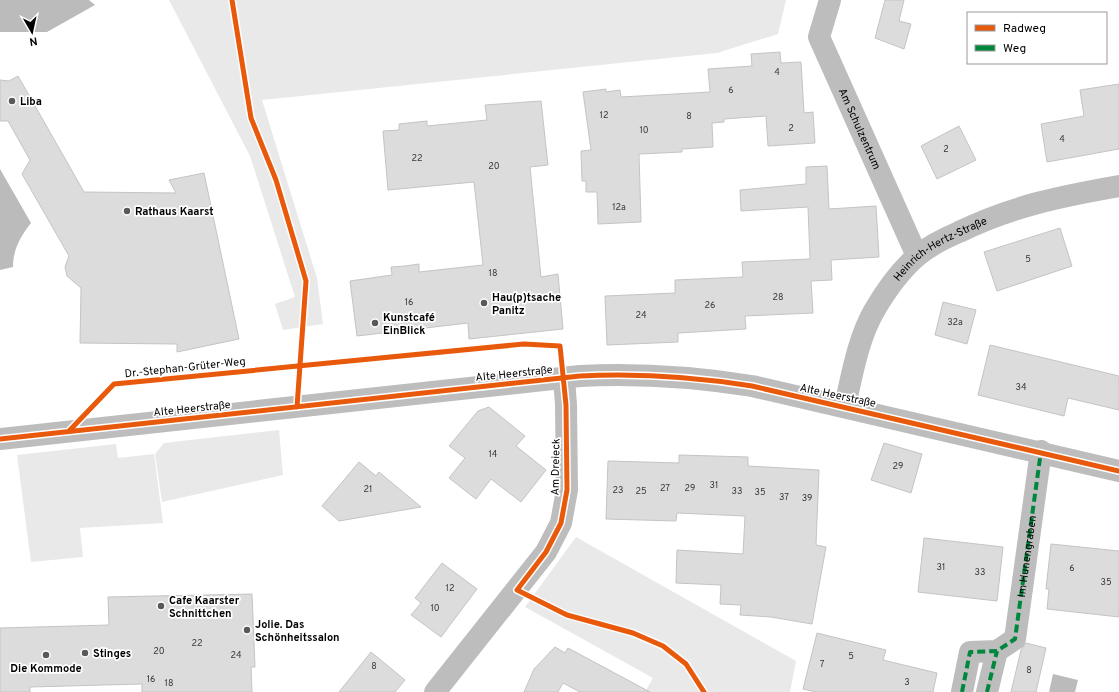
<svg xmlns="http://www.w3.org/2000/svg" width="1119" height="692" font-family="Overpass,sans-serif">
<rect width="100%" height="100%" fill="#fff"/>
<!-- green -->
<path fill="#e9e9e9" d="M169,0H786L778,34L717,53L262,100L317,278L323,324L283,330L275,304L295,297L250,156Z
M279,430L283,475L162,502L155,454L164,443Z
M116,444L118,458L154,454L163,523L80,528L83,557L31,562L17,455Z
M576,537L796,661L790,692H645L653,678L525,607Z"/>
<!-- water -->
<path fill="#bbb" d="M0,0H89L95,5L47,32H0Z
M0,169L31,223C20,237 13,250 13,267L0,270Z
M1053,674L1078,680L1075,692H1049Z"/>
<!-- building -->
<path fill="#dcdcdc" stroke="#c4c4c4" d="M885,0H904L899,21L911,24L904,49L875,38Z
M780,52L781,63L801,62L804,113L813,112L815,143L768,146L766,116L724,119V122L712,123L713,147L682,149V152L639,154L641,222L598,224L597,192H586V181H582L581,151L591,150L583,92L606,89V92L620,90L621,97L710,92L708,69L752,66L751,54Z
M18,76L84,192L176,193L169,180L204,173L239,339L177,352V344L80,343L81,288L67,276L65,267L69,256L22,174L30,160L8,121H0V80L9,81Z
M1119,84V149L1047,162L1041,124L1084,116L1080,90Z
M541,101L548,165L530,167L541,277L558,274L563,329L469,339L468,323L357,336L350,281L392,275L391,267L405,266L419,264V272L483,265L474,182L388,190L383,131L399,130V124L427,121V126L487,120L485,105Z
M959,126L976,160L937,179L921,146Z
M827,166L829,209L876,206L879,257L831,260L832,280L811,281L813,313L745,316L746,329L678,333V342L607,345L605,296L675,293V280L743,277L742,262L810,259L808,207L741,211L740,190L806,184V167Z
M1060,228L1072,266L997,291L984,252Z
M943,302L976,310L967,344L935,335Z
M990,345L1119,376V410L1068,398L1064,416L978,395Z
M489,407L525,436L516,446L546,470L521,502L491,479L476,499L449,478L465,458L449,446L478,411Z
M884,443L922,454L911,493L871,480Z
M679,455L748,457V466L819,470L816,545L826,547L812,624L771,617L740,615L741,605L720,604L721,585L676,583L677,550L743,554L745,516L677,513L676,521L606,519L608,461L679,463Z
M359,462L376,476L379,472L421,507L339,521L322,506Z
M924,538L1003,547L997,601L918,592Z
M1051,544L1119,551V617L1047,609L1049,589H1046Z
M442,563L477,589L441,637L411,615L421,603L415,598Z
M252,594L255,667H251L252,692H142V684L30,687V692H0V628L109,625L108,597Z
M817,633L886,650L883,660L937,673L933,692H816L803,689Z
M1026,643L1046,648L1036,692H1011L1021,650Z
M555,647L565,653L568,648L650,692H580L563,683L558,692H524L534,669Z
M371,652L405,680L395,692H339Z"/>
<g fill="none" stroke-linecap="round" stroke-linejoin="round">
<!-- minor -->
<g stroke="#bdbdbd" stroke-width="22">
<path id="s1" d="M830,0L819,37L917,256"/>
<path id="s2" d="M845,406C852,375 858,339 874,311C885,292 901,270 917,256C929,246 945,238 959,232C1012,206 1062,196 1119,186"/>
<path d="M0,439L580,376C638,373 695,377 752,386L1119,471"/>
<path d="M435,692L546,552L561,523L567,490L566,405L564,378"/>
<path id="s3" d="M962,692L970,652L997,651L1015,639L1041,451"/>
<path d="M987,692L997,651"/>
</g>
<!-- quiet -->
<path stroke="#00873e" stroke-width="4" stroke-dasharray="8 4" stroke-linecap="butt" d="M962,692L970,652L997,651L1015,639L1041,451
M987,692L997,651"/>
<defs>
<path id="cycleway" d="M232,0L251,118L276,180L306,281L297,407
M69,431L114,384L524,344L560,346L566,405L567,490L561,523L546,552L517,590L567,615L633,633L663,646L686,664L704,692
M0,439L580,376C638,373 695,377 752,386L1119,471"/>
</defs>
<!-- cycleway casing -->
<use href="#cycleway" stroke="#fff" stroke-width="8"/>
<!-- cycleway -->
<use href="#cycleway" stroke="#e8590c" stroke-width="5"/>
</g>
<!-- markers -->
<g fill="#595959" stroke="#fff" stroke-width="1.5">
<circle cx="12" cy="101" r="4"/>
<circle cx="127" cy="211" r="4"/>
<circle cx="484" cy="303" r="4"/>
<circle cx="375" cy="323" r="4"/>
<circle cx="161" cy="606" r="4"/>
<circle cx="247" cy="630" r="4"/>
<circle cx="85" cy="653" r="4"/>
<circle cx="46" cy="655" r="4"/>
</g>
<g text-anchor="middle" stroke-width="3.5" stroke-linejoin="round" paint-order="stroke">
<!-- number labels -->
<g font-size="9" fill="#373737">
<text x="777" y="75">4</text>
<text x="731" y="93">6</text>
<text x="604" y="118">12</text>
<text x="689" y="119">8</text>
<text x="791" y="131">2</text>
<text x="644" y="133">10</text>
<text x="1062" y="142">4</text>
<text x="946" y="152">2</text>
<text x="417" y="161">22</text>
<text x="494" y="169">20</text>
<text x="619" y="210">12a</text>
<text x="1028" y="262">5</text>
<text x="493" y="276">18</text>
<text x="778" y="300">28</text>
<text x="409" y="305">16</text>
<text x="710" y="308">26</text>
<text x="641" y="318">24</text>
<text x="955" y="325">32a</text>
<text x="1021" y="390">34</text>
<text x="493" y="457">14</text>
<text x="898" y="469">29</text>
<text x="714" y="488">31</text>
<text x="665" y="491">27</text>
<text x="690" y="491">29</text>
<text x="368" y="492">21</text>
<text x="618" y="493">23</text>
<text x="641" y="494">25</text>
<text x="737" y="494">33</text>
<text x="760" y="495">35</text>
<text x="784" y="500">37</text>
<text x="807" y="501">39</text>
<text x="941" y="570">31</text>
<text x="1072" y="571">6</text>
<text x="980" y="575">33</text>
<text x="1106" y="585">35</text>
<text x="450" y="591">12</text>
<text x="435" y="611">10</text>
<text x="197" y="646">22</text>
<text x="159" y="654">20</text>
<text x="236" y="658">24</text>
<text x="851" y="659">5</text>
<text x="822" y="667">7</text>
<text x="374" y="669">8</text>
<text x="1029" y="673">8</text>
<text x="151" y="682">16</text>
<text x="907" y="685">3</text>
<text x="169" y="686">18</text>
</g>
<!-- poi labels -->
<g font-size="11" font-weight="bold" fill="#000" stroke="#fff" text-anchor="start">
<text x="20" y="105">Liba</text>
<text x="135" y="215">Rathaus Kaarst</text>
<text x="492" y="301">Hau(p)tsache<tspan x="492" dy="13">Panitz</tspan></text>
<text x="383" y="321">Kunstcafé<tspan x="383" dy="13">EinBlick</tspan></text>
<text x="169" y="604">Cafe Kaarster<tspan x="169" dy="13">Schnittchen</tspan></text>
<text x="255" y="628">Jolie. Das<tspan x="255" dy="13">Schönheitssalon</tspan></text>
<text x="93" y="657">Stinges</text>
<text x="46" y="672" text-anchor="middle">Die Kommode</text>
</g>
<!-- street labels -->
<g font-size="11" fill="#000" stroke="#fff">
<text dy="4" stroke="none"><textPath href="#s1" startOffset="139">Am Schulzentrum</textPath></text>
<text dy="4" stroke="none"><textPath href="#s2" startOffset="193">Heinrich-Hertz-Straße</textPath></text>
<text transform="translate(185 367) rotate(-6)" y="4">Dr.-Stephan-Grüter-Weg</text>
<text transform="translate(514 373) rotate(-6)" y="4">Alte Heerstraße</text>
<text transform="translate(838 395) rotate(12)" y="4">Alte Heerstraße</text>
<text transform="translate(192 408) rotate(-6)" y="4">Alte Heerstraße</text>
<text transform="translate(555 467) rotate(-89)" y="4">Am Dreieck</text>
<text dy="4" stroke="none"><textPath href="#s3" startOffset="173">Im Hunengraben</textPath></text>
</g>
</g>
<!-- legend -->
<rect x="967" y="12" width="140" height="52" fill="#ffffff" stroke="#999999"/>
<rect x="975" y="25" width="20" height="6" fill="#e8590c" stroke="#999999"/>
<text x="1003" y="32" font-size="12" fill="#000000">Radweg</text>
<rect x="975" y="45" width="20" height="6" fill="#00873e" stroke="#999999"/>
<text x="1003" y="52" font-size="12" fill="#000000">Weg</text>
<!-- north arrow -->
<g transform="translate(32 32) rotate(171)" stroke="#ffffff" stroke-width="3" paint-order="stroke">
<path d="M0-3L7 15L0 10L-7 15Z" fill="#000000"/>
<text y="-6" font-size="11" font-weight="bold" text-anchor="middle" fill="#000000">N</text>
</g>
</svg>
